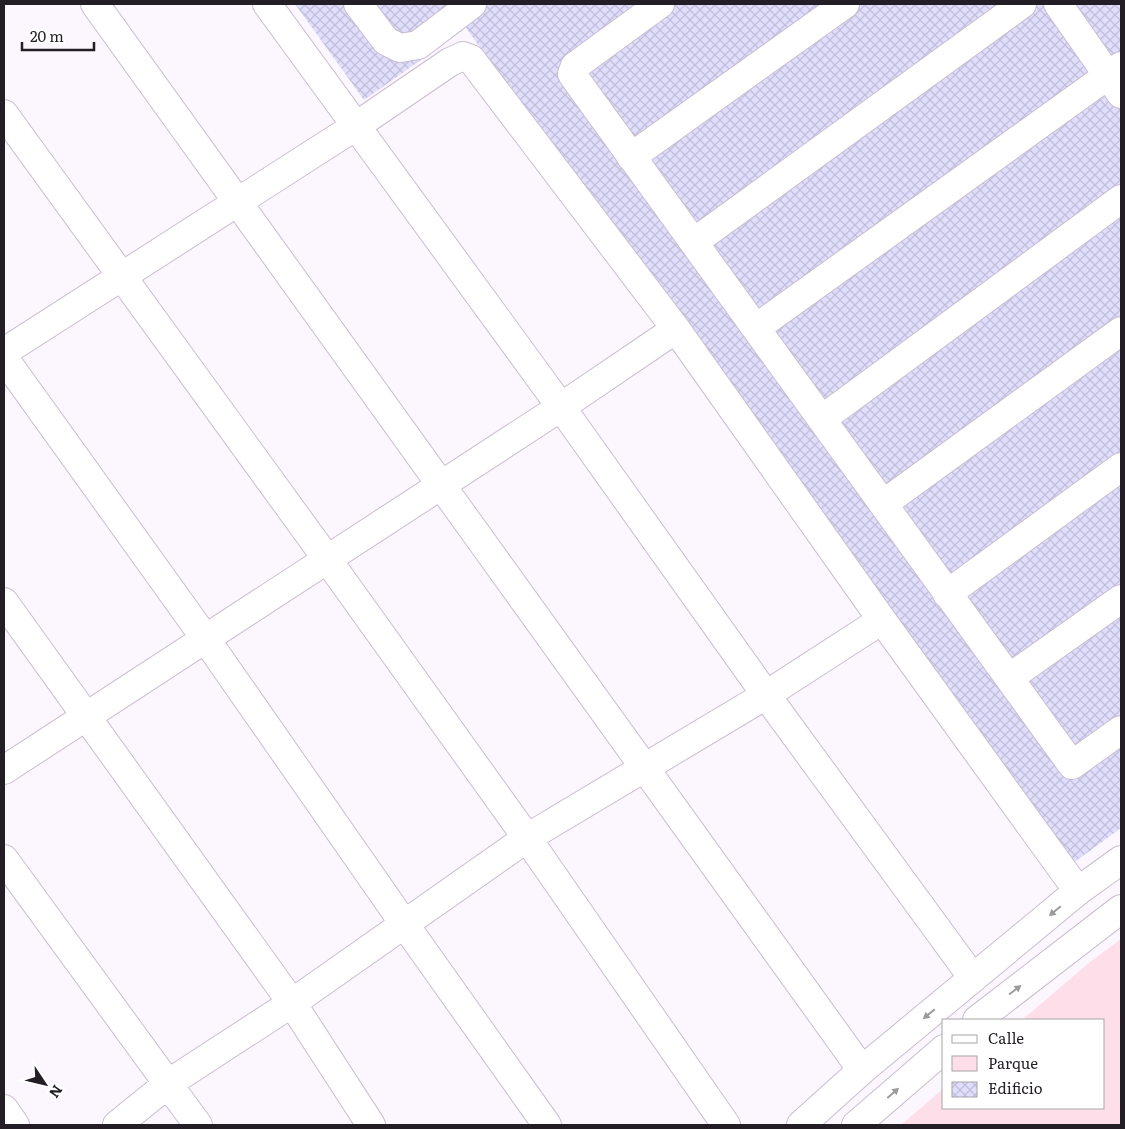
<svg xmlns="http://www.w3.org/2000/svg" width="1125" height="1129" font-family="Literata,serif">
<defs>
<pattern id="building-cross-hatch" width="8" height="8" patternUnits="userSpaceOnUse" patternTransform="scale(1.25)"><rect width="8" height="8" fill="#e1defd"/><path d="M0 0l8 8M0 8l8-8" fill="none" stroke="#c1bed9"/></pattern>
</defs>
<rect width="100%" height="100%" fill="#fcf6ff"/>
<!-- green -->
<path fill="#fedee8" d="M1121,939V1125H901L944,1088V1108H1104V1020H1022L1090,962Z"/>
<!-- building -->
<path fill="url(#building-cross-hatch)" d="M295,4H1121V828L1072,864L466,28L364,100Z"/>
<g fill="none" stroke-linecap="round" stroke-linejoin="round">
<defs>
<path id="minor" d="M95,4C350,360 607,714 862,1070
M267,4L561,407L766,695L973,978
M358,4L386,41L400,48L418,45L472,4
M660,4L575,66L572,74L579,84L1072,765L1121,730
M1058,4L1121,94
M4,114L327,559L527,838L726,1125
M631,157L845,4
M694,242L1022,4
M756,328L1121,66
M4,352L356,126L450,62L463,56L471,59L676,329L882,620L1078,891
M4,358L205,638L405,925L547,1125
M822,419L1121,199
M883,504L1121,331
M947,594L1121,467
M4,602L292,1003L371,1125
M1009,678L1121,599
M4,770L561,407L676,329
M4,859L198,1125
M4,1109L15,1125
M117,1125L169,1083L292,1003L527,838L766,695L882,620"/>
<path id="tertiary" d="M977,1020L1121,909
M801,1125L862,1070L1078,891L1121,860
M856,1125L944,1049"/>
</defs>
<!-- minor casing -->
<use href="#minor" stroke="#cabdd1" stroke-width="30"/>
<!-- tertiary casing -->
<use href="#tertiary" stroke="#cabdd1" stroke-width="30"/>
<!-- minor -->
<use href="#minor" stroke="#fff" stroke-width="28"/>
<!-- tertiary -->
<use href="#tertiary" stroke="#fff" stroke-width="28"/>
</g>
<!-- one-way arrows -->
<defs><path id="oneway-solid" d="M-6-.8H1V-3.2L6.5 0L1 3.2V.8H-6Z" transform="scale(1.25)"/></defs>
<g fill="#9c9a9d">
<use href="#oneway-solid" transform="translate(1055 911) rotate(140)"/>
<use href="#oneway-solid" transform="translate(1015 990) rotate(-37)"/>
<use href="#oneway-solid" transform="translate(929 1014) rotate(140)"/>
<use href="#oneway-solid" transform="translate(893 1093) rotate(-41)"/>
</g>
<!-- border -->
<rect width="1125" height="1129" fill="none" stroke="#231e26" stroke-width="10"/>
<!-- legend -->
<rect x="942" y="1019" width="162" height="90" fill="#ffffff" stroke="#a7a5a8"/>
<rect x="952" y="1035" width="25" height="8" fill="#ffffff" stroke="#a7a5a8"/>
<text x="988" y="1044" font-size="15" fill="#231e26">Calle</text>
<rect x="952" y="1056" width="25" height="15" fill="#fedee8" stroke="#a7a5a8"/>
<text x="988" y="1069" font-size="15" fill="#231e26">Parque</text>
<rect x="952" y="1082" width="25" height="15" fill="url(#building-cross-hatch)" stroke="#a7a5a8"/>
<text x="988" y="1094" font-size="15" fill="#231e26">Edificio</text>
<!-- north arrow -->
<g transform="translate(45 1084) rotate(125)" stroke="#ffffff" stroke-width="4" paint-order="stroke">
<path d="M0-4L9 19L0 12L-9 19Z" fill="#231e26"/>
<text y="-8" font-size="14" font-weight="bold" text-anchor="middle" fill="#231e26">N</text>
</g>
<!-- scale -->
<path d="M22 42v8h72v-8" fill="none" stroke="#231e26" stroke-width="2.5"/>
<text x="30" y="42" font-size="15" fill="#231e26" stroke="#ffffff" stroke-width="4" paint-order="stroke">20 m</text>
</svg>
